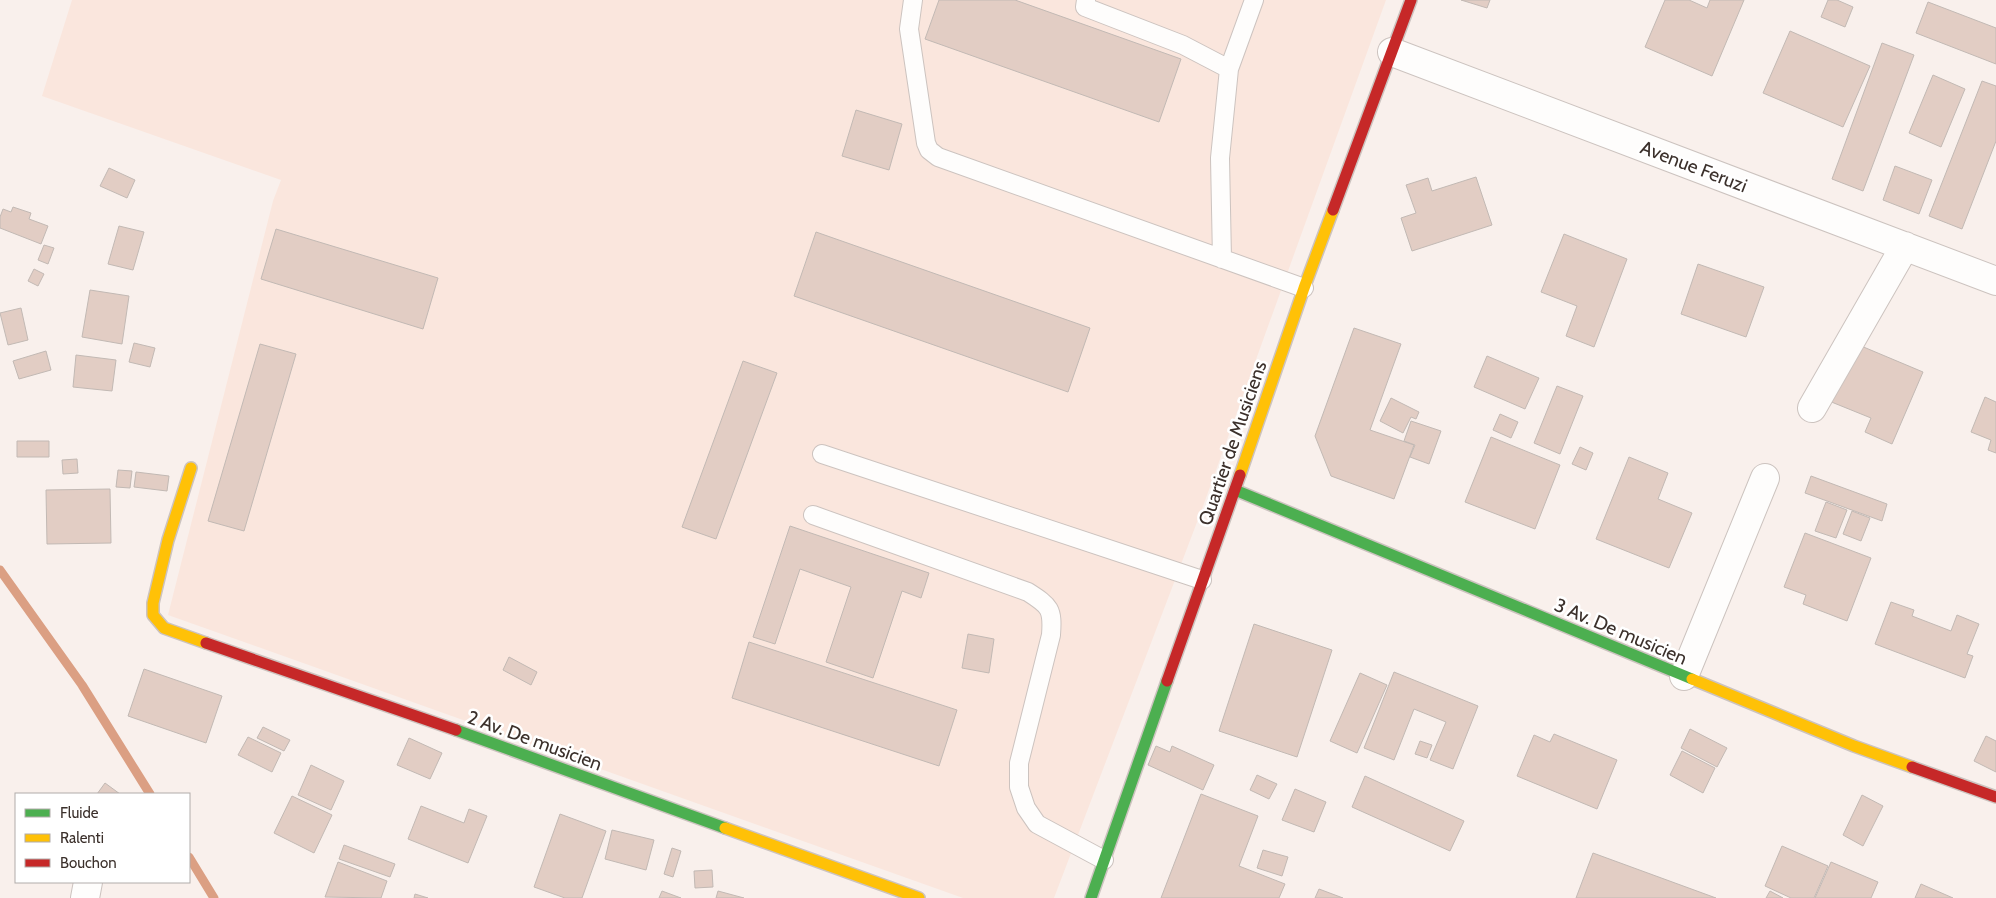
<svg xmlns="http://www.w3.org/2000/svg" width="1996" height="898" font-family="Cabin,sans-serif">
<rect width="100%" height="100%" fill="#f9f0ec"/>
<!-- built -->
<path fill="#fae6dd" d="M72,0H1386L1202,509L1054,898H963L168,615L273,201L281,180L42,96Z"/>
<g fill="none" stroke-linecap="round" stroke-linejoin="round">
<!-- stream -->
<path stroke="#db9f83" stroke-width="9" d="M0,570L82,685L150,794
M189,857L214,898"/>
</g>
<!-- building -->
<path fill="#e2cdc4" stroke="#c2b9b4" d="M939,0H1015L1181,59L1159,122L925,39Z
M1461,0H1490L1487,8Z
M1665,0H1689L1707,8L1710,0H1744L1712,76L1645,47Z
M1828,0H1837L1853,7L1845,27L1821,17Z
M1928,2L1996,28V64L1916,33Z
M1790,31L1870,66L1843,127L1763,93Z
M1882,43L1914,55L1863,191L1832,179Z
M1933,75L1965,89L1941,147L1909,133Z
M1982,81L1996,86V141L1962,229L1929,216Z
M856,110L902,124L889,170L842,156Z
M1895,166L1932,180L1919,214L1883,200Z
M109,168L135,180L127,198L100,186Z
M1476,177L1492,225L1412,251L1401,218L1416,213L1406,185L1428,178L1432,191Z
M13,207L31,213L29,219L48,226L41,244L0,228V217L3,209L11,212Z
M119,226L144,232L133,270L108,264Z
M276,229L438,278L423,329L261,279Z
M816,232L1090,328L1068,392L794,296Z
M1564,234L1627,259L1594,347L1566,336L1577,306L1541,292Z
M44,245L54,248L48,264L38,260Z
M1698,264L1764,287L1746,337L1681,314Z
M34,269L44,274L38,286L28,281Z
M90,290L129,296L122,344L82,337Z
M21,308L28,340L8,345L0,313Z
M1354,328L1401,344L1370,430L1414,445L1394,499L1331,476L1315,436Z
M134,343L155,348L150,367L129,362Z
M1854,343L1923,372L1892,444L1865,432L1871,418L1829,401Z
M260,344L296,354L244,531L208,521Z
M46,351L51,370L19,379L13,361Z
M76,355L116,360L112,391L73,387Z
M1487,356L1539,378L1525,409L1474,387Z
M743,361L777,373L716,539L682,527Z
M1557,386L1583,396L1560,454L1534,443Z
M1985,397L1996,402V453L1988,450L1991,440L1971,432Z
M1391,398L1419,412L1416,419L1411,417L1403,433L1380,421Z
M1500,414L1518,422L1511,438L1493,430Z
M1411,421L1441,431L1429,464L1410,457L1415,445L1404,441Z
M1491,437L1560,465L1535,529L1465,502Z
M17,441H49V457H17Z
M1580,447L1593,453L1586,470L1572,464Z
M1629,457L1668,473L1658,499L1692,513L1669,568L1596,539Z
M77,459L78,473L63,474L62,460Z
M118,470L132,471L130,488L116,487Z
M136,472L169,476L167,491L134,487Z
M1811,476L1887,504L1882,521L1805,493Z
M110,489L111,543L47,544L46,490Z
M1826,502L1847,510L1836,538L1815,531Z
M1852,511L1870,518L1861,541L1843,534Z
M790,526L929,573L921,598L902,591L873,678L826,662L851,587L800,569L775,644L753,637Z
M1805,533L1871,558L1847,621L1803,604L1806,595L1784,587Z
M1891,602L1914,610L1912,616L1951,631L1957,615L1979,624L1967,654L1973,656L1965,678L1875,644Z
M1254,624L1332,650L1297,757L1219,731Z
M968,634L994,639L989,673L962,668Z
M749,642L957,710L939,766L732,698Z
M509,657L537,672L531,685L503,670Z
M144,669L222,696L206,743L128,716Z
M1394,672L1478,706L1453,769L1430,760L1446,722L1414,709L1394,760L1364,748Z
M1360,673L1387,685L1357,753L1330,741Z
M263,727L290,740L284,751L257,738Z
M1690,729L1727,748L1717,767L1681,748Z
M1554,734L1617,760L1597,809L1517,776L1534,735L1550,742Z
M1986,736L1996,741V772L1974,761Z
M248,737L281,753L272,772L238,755Z
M409,738L442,753L430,779L397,765Z
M1420,741L1432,745L1427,758L1415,754Z
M1156,746L1170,752L1172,746L1214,765L1203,790L1148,765Z
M1682,751L1715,768L1703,793L1670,775Z
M311,765L344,781L331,810L298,795Z
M1257,775L1277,784L1269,799L1250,790Z
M1365,776L1464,821L1450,851L1352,807Z
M105,783L120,794H97Z
M1295,789L1326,802L1314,832L1282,820Z
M1201,794L1258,816L1239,866L1285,884L1279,898H1161Z
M1862,795L1883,806L1863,846L1843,835Z
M292,796L332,815L314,853L274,833Z
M421,806L464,823L469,809L487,816L468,863L408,839Z
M560,814L606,831L582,898H565L534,887Z
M612,830L654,840L646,870L605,859Z
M344,845L395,864L390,877L339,859Z
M1782,846L1828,866L1814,898H1791L1765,886Z
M672,848L681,851L673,877L664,874Z
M1263,850L1288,857L1282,876L1257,868Z
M1593,853L1716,898H1576Z
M338,862L387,881L381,898L325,897Z
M1831,862L1878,882L1871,898H1815Z
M712,870L713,887L695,888L694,871Z
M1921,884L1953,898H1915Z
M1319,889L1343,898H1315Z
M662,891L681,898H659Z
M718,891L744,898H716Z
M1770,891L1783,898H1766Z
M415,894L428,898H414Z"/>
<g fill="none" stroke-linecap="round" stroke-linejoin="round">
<defs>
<path id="lane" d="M913,0L909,29L926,143L929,150L938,157L1304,288
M1086,0L1085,7L1183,45L1229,69L1220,158L1222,259
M1229,69L1254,0
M822,454L1202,580
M813,515L1028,592C1050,606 1053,609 1051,635L1019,763V787L1026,808L1037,824L1104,860"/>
<path id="street" d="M1392,52L1996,281
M1812,408L1905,246
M1684,676L1765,478
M85,898L88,882"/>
<path id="fast" d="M1235,490L1692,679
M456,730L725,828
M1091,898L1167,681"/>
<path id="slow" d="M191,468L168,540L153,603V615L164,628L206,643
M1240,475L1304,288L1333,210
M1692,679L1854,746L1912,767
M725,828L919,898"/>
<path id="jam" d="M1333,210L1411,0
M206,643L456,730
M1167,681L1240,475
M1912,767L1996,797"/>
</defs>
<!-- lane casing -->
<use href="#lane" stroke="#ccc3bf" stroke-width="20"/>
<!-- street casing -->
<use href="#street" stroke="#ccc3bf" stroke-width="30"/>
<!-- fast casing -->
<use href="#fast" stroke="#ccc3bf" stroke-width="14"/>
<!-- slow casing -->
<use href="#slow" stroke="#ccc3bf" stroke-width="14"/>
<!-- jam casing -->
<use href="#jam" stroke="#ccc3bf" stroke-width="14"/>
<!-- lane -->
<use href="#lane" stroke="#fefdfc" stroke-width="18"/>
<!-- street -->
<use href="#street" stroke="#fefdfc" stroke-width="28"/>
<!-- fast -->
<use href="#fast" stroke="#4caf50" stroke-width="11"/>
<!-- slow -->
<use href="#slow" stroke="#ffc107" stroke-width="11"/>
<!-- jam -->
<use href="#jam" stroke="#c62828" stroke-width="11"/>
</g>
<g text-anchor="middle" stroke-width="5" stroke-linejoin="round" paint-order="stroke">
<!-- street labels -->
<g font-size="19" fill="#3b302b" stroke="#fff">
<text transform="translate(1694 166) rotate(21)" y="7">Avenue Feruzi</text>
<text transform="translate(1232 443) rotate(-71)" y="7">Quartier de Musiciens</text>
<text transform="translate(1621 631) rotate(23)" y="7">3 Av. De musicien</text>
<text transform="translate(535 740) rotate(20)" y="7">2 Av. De musicien</text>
</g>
</g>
<!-- legend -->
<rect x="15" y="793" width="175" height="90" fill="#ffffff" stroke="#b1acaa"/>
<rect x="25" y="809" width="25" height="8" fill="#4caf50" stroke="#b1acaa"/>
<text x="60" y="818" font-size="15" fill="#3b302b">Fluide</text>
<rect x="25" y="834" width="25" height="8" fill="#ffc107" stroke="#b1acaa"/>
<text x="60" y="843" font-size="15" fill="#3b302b">Ralenti</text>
<rect x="25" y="859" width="25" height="8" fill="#c62828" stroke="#b1acaa"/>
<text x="60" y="868" font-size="15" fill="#3b302b">Bouchon</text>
</svg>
